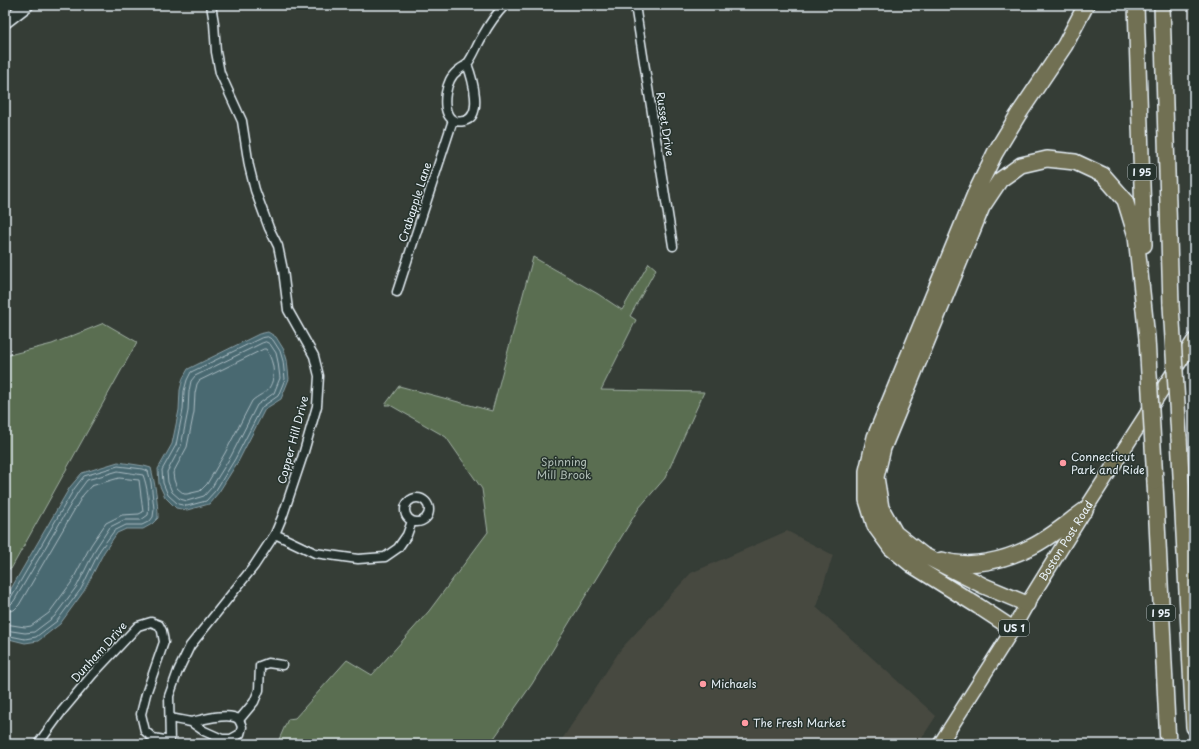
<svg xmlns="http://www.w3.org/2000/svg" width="1199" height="749" font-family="'Playpen Sans',sans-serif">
<rect width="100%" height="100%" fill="#353d36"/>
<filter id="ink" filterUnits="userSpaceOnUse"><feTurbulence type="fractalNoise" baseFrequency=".025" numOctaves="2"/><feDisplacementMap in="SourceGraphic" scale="8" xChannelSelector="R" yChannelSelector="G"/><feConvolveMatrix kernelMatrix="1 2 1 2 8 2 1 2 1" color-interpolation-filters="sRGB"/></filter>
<g filter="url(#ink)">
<!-- built -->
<path fill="#474941" d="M787,531L833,555L816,607L936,716L918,744H559L621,649L691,573Z"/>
<!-- green -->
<path fill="#5a6e51" stroke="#a1b0a4" d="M533,257L598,294L622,310L649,263L656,269L630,316L636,320L601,390L704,392L665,478L639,508L532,684L490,744H277L288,719L295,718L347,660L372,675L429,611L488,532L482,489L446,437L390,405H385L399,386L492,411Z
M104,323L137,342L11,569L5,568V356L52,344Z"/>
<!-- water -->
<path fill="#4a6971" stroke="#899fa7" d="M268,332L276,337L284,350L287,360L289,379L281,399L265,409L239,460L219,492L209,504L187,510L176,508L165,497L159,484L158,469L172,444L179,410L180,390L183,378L188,369L259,334Z
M118,462L144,466L151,468C155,484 158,501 158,518L152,524L143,529H126L117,533L104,552L84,591L60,624L38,641L25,643L5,638V599L70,487L82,473Z"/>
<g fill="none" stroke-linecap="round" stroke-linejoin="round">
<!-- shore -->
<path stroke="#a9bbc2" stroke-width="1" d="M268,337L273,340L280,351L283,361L285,379L278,396L262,407L235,459L216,490L206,501L187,506L178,504L168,495L163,483L162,470L176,445L183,410L184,391L187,380L191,372L261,338Z
M266,342L270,344L276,353L278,362L280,378L274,393L257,405L231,456L212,487L204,496L187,501L180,499L172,492L168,482L167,472L181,446L188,411L189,391L191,381L195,376L262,343Z
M264,349H266C273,360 277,376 269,388C266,393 257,396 252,401L225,453L207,484L200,491L187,494H184L177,488L174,480L173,473L187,447L194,412L195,393L197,384L199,381Z
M5,601L8,600L10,599L74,489L84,476L118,466L143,469L148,471L151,482L154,509L153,517L150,521L142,525H126L114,531L100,550L81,589L57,621L36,637L25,639L5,635
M5,606L10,605L14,601L78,492L87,480L118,471L143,475C147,485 150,504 148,515L141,520H124L110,527L96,548L77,586L54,617L34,632L25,633L5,630
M5,612L14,610L19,605L83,495L91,486L119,478L139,480L143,512L139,514L122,515L106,523L91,545L71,583L49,613L31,626L25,627L5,624"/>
<defs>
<path id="street" d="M635,5L673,246
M467,64C472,77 484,117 464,121C441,126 443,94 450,80C452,76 457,71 460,69C462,67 466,66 467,64C473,57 477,45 482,37C488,26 496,14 505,5
M397,292L453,120
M405 510a12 12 0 1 1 24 0a12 12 0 1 1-24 0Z
M275,534L315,553L358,559L385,557L398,548L407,535L412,521
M170,718L191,722L204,731L222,739H231L240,734L242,727C241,724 240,721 238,719C229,712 201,720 191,722
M239,720L254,702L259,690L260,666L268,663L282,665
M38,744L62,711L93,674L138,626L151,622L159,625L162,631L164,642L146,694L141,714L145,731L153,738L170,741
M170,744L169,696L178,671L190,646L254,566L275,534L283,515L303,455L317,406L319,376L314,356L288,310L283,270L278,246L269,228L255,190L249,166L242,121L220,73L216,52L214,23L211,5"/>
<path id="secondary" d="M5,22L27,5"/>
<g id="primary">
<path id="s1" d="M940,744L1013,629L1027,604L1085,510L1194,340"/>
</g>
<path id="highway" d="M1136,5L1144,245
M1162,5L1171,305
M1179,437L1194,727
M1155,482L1168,744
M942,560C971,569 1005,560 1031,547C1050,538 1068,522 1085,510
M1027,604L984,586L923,555L895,533L881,508L876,477L883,448L982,207L1000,180L1021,165L1047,159L1075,162L1103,175L1125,200L1136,236L1147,338
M1013,629L978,606L912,565L891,548L875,526L867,500V471L875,437L975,194L995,153L1018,115L1065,45L1086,5"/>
</defs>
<!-- street casing -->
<use href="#street" stroke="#e8f1f8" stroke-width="11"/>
<!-- secondary casing -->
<use href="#secondary" stroke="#e8f1f8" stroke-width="15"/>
<!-- primary casing -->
<use href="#primary" stroke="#e8f1f8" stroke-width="16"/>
<!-- highway casing -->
<use href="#highway" stroke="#e8f1f8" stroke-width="18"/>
<!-- street -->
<use href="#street" stroke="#26332d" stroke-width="8"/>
<!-- secondary -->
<use href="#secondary" stroke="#26332d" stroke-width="12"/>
<!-- primary -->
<use href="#primary" stroke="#716f52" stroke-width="13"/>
<!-- highway -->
<use href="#highway" stroke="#716f52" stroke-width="15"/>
<defs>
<path id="highway-bridge" d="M1171,305L1179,437
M1147,338L1155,482"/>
</defs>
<!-- highway-bridge casing -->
<use href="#highway-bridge" stroke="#e8f1f8" stroke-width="18" stroke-linecap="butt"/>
<!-- highway-bridge -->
<use href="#highway-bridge" stroke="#716f52" stroke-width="15"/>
</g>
</g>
<!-- markers -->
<g fill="#ff9aa2" stroke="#26332d" stroke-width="1.5">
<circle cx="1063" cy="463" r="4"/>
<circle cx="703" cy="684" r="4"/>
<circle cx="745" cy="723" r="4"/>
</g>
<g text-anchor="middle" stroke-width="3" stroke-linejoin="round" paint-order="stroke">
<!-- shield labels -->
<g fill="#26332d" stroke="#aeb8bb" stroke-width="1">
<rect x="1128" y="164" width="28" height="16" rx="3"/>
<rect x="1147" y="605" width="28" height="16" rx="3"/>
<rect x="999" y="620" width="30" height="16" rx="3"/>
</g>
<g font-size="10" font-weight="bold" fill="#e8f1f8">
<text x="1142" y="176">I 95</text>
<text x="1161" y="617">I 95</text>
<text x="1014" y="632">US 1</text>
</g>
<!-- street labels -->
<g font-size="11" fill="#e8f1f8" stroke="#26332d">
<text transform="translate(665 124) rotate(81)" y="4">Russet Drive</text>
<text transform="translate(415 202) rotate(-72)" y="4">Crabapple Lane</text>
<text transform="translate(293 440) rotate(-75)" y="4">Copper Hill Drive</text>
<text dy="4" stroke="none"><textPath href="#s1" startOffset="239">Boston Post Road</textPath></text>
<text transform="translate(99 652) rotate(-48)" y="4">Dunham Drive</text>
</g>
<!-- poi labels -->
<g font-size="11" fill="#e8f1f8" stroke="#26332d" text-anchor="start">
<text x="1071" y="461">Connecticut<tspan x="1071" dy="13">Park and Ride</tspan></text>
<text x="711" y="688">Michaels</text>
<text x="753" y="727">The Fresh Market</text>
</g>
<!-- park labels -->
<g font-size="11" fill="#afbdb5" stroke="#26332d">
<text x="564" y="466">Spinning<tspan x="564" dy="13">Mill Brook</tspan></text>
</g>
</g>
<!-- margin -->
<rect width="1199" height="749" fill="none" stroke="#26332d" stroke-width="20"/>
<rect x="10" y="10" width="1179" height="729" fill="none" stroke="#e8f1f8" stroke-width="1.5" filter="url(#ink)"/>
</svg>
